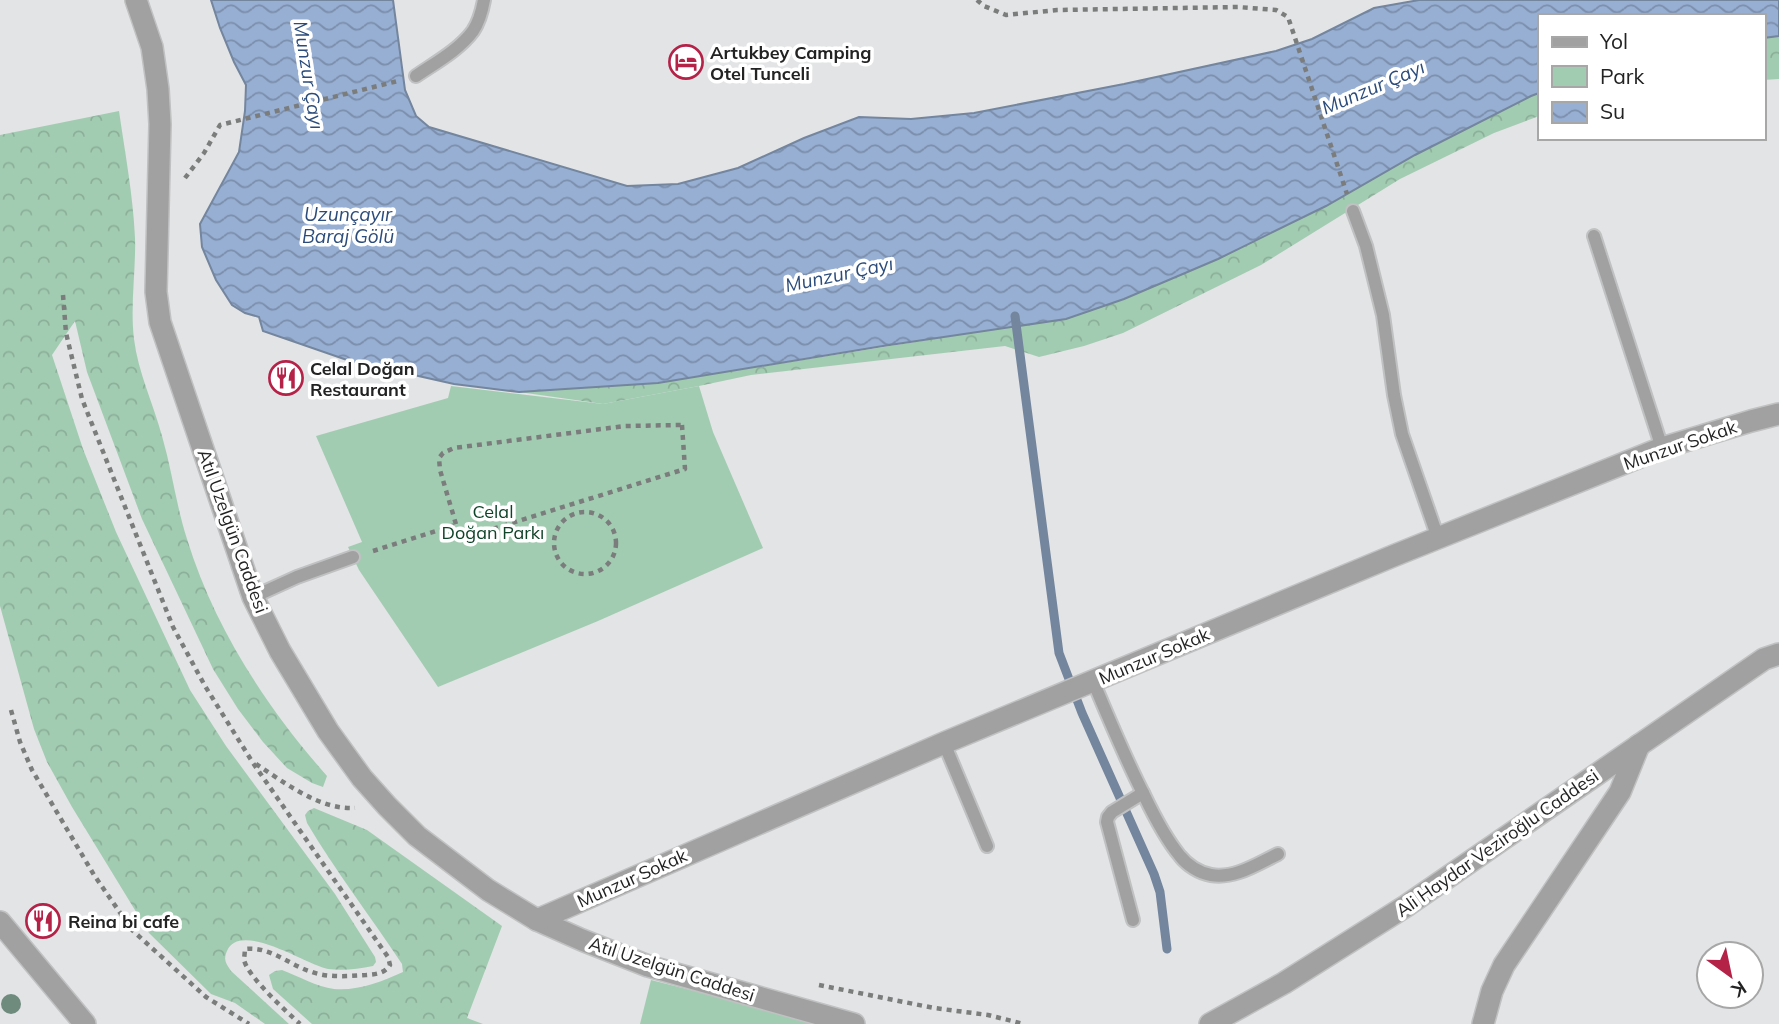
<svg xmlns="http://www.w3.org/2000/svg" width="1779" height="1024" viewBox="0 0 1779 1024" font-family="Mulish,sans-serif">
<defs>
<pattern id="forest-crowns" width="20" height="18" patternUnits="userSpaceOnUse" patternTransform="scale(1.75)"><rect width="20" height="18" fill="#a2ccb2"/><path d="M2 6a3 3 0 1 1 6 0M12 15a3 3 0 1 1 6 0" fill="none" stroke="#8baf99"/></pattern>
<pattern id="water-waves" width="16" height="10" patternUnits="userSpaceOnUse" patternTransform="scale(1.75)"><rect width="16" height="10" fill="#97afd3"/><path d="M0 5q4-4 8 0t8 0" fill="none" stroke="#7b8eab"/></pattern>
</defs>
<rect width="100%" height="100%" fill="#e3e4e5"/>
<g fill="#a2ccb2">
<polygon points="451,386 603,404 699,386 713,432 763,548 598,621 438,687 359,570 348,547 362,542 316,436 448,398"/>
<polygon points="651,980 786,1014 842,1024 640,1024"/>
</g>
<g fill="url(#forest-crowns)">
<polygon points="1773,36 1779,36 1779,79 1763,80 1763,38"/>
<polygon points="1539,93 1539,116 1494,133 1400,179 1261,265 1123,333 1084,346 1039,357 1005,346 751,375 699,386 603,404 519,392 658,383 1071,317 1124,299 1218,259 1326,206 1415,155 1531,96"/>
<path d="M 119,111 C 125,153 133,195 135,238 C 136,271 130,305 134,339 C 138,372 153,403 162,436 C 172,470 176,505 187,539 C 214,627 266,707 327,776 L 323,787 L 312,783 L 287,768 L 263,742 L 238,709 L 213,669 L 142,519 L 87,372 L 75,321 L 52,355 L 83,449 L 116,532 L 190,690 L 226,746 L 335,894 L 375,957 L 376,962 L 373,966 C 358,969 343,971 328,969 C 307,965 240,920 227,951 C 223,960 226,963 231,971 L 289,1024 L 265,1024 L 235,1003 L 211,994 L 149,933 L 72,807 L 47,762 L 34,729 L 0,606 L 0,135 Z"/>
<path d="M 314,808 L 367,830 L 502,926 L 467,1018 L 483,1024 L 312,1024 L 273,989 L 269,975 L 275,971 L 282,970 C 298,976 317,987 334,989 C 358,991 381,982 403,972 L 402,964 C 371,917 336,872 307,823 L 305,815 L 308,811 Z"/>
</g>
<polygon fill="url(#water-waves)" stroke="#74859e" stroke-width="2" points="211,0 393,0 405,90 416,116 429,127 627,186 678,184 738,168 804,138 859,117 911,119 974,113 1124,84 1276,51 1312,39 1374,8 1419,0 1779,0 1779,36 1763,38 1763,16 1539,16 1539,93 1531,96 1415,155 1326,206 1218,259 1124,299 1066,319 883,346 658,383 519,392 454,384 347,360 263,331 259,317 245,313 232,305 216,280 202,247 200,224 239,152 245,111 246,85 234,62 220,28"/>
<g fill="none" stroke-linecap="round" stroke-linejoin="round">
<polyline stroke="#74859e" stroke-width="9" points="1015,316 1059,653 1082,713 1154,874 1160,892 1167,949"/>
<g stroke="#c0c1c2" stroke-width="16">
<g id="service">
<path d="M 416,76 C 435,63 459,50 473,31 C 479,22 482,11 484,0"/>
<polyline points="1353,211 1366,246 1383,315 1394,395 1402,434 1438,538"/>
<polyline points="1594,236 1662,448"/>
<polyline points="253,597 297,577 353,557"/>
<path d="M 1093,681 C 1109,719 1125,758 1144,795 C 1154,816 1165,838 1180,856 C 1187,865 1199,873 1211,875 C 1235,879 1257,864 1278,854"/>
<polyline points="944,743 987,846"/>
<polyline points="1133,920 1107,822 1108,817 1112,812 1143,793"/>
</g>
</g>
<g stroke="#c0c1c2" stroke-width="24">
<g id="minor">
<polyline points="136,0 152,47 158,89 160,124 156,292 160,322 253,597 280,651 328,731 362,778 387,806 417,836 488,890 537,920 582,940 648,966 854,1024"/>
<polyline points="537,920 944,743 1393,556 1662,448 1751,421 1779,414"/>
<polyline points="0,922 85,1024"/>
<polyline points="1210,1024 1284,983 1406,906 1764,659 1779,654"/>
<polyline points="1483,1024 1492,991 1504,965 1620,792 1639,745"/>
</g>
</g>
<g stroke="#7b7c7c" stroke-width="4.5" stroke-dasharray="5 5" stroke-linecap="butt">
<polyline points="977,0 984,6 1006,15 1057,10 1238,7 1276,10 1288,17 1347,194"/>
<polyline points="185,178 204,153 220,125 398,81"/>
<path d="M 63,295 L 66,333 L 82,399 L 173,627 L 205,686 L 253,763 L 388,957 L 390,965 C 384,974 376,974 366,975 C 348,976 329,978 312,972 C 289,965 270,946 245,949 C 245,950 244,960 244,960 C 248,977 287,1012 300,1024"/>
<polygon points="682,425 685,469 470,536 461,534 458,531 440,470 439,458 443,453 454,448 625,426"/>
<circle cx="585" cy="543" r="31"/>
<polyline points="373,551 455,525"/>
<polyline points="11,710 20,742 32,770 94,875 132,930 206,997 249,1024"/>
<path d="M 256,764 C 284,782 319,810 355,808"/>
<polyline points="819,985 934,1008 988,1015 1024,1024"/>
</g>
<use href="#service" stroke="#a2a1a1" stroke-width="12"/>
<use href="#minor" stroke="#a2a1a1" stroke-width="21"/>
</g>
<circle fill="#6e8b7e" cx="11" cy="1004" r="10"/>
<defs>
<g id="hotel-ring" transform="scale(1.75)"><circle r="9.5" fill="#fff" stroke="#b42248" stroke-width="1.5"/><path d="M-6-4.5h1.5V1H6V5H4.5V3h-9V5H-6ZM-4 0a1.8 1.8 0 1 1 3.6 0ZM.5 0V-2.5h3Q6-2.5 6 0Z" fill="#b42248"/></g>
<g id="restaurant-ring" transform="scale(1.75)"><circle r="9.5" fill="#fff" stroke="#b42248" stroke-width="1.5"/><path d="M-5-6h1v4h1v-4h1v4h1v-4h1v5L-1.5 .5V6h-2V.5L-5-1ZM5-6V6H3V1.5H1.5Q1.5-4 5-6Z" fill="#b42248"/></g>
</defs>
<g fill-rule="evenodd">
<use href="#hotel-ring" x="686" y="62"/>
<use href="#restaurant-ring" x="286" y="378"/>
<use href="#restaurant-ring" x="43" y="921"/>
</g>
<g text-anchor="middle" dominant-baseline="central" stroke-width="7" stroke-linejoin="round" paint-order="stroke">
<g font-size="18" font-weight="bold" fill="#232323" stroke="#fff" text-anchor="start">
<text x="710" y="52">Artukbey Camping<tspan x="710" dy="21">Otel Tunceli</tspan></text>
<text x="310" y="368">Celal Doğan<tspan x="310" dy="21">Restaurant</tspan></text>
<text x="68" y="921">Reina bi cafe</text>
</g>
<g font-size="18" fill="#232323" stroke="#fff">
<text transform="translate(1680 445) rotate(-19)">Munzur Sokak</text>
<text transform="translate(233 531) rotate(70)">Atıl Uzelgün Caddesi</text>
<text transform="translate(1154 656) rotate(-23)">Munzur Sokak</text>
<text transform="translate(1497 843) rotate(-35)">Ali Haydar Veziroğlu Caddesi</text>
<text transform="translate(632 878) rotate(-24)">Munzur Sokak</text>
<text transform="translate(672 969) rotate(18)">Atıl Uzelgün Caddesi</text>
</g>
<g font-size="18" fill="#0e432a" stroke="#fff">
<text x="493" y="511">Celal<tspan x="493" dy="21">Doğan Parkı</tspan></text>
</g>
<g font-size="19" font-style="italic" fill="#2b4c7b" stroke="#fff">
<text transform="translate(309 75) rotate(81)">Munzur Çayı</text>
<text transform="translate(1373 87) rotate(-23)">Munzur Çayı</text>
<text x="348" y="214">Uzunçayır<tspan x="348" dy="22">Baraj Gölü</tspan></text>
<text transform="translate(839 274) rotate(-12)">Munzur Çayı</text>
</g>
</g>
<rect x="1538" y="14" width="228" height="126" fill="#ffffff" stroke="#a7a7a7" stroke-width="2"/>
<rect x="1552" y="37" width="35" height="10" fill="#a2a1a1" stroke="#a7a7a7" stroke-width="2"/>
<text x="1600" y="49" font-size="21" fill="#232323">Yol</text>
<rect x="1552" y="66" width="35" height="21" fill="#a2ccb2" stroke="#a7a7a7" stroke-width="2"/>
<text x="1600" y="84" font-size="21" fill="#232323">Park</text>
<rect x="1552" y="102" width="35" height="21" fill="url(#water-waves)" stroke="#a7a7a7" stroke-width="2"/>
<text x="1600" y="119" font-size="21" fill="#232323">Su</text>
<g transform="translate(1730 975) rotate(147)"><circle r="33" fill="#ffffff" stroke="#a7a7a7" stroke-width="2"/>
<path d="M0-5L12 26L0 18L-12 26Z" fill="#b42248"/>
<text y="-10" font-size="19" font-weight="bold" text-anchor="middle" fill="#232323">K</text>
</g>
</svg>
